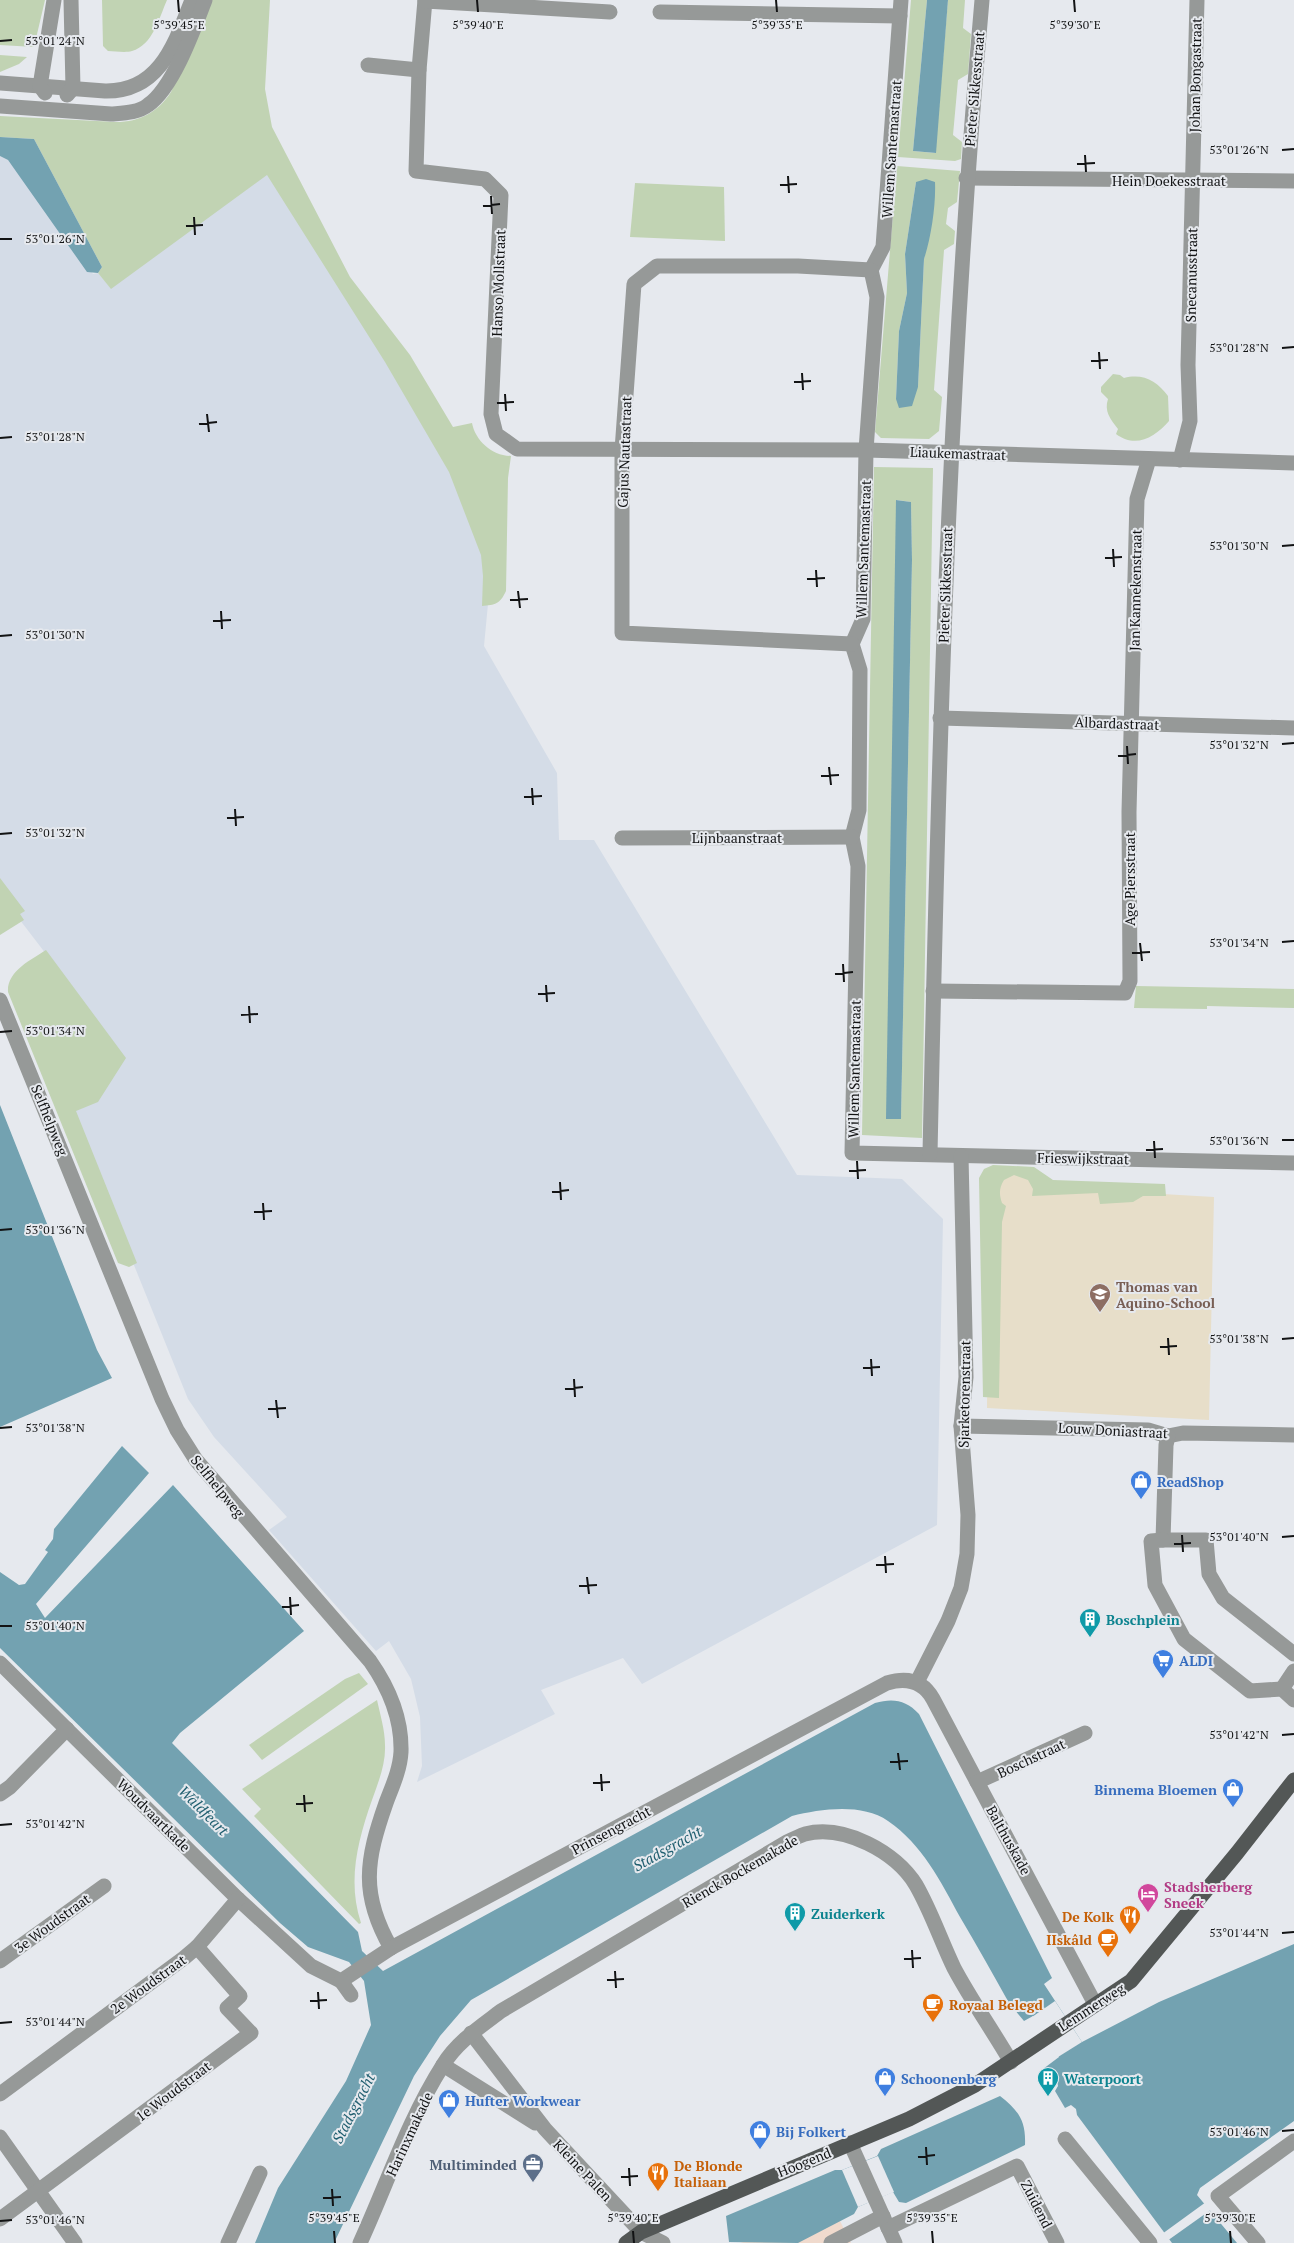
<svg xmlns="http://www.w3.org/2000/svg" width="1294" height="2243" viewBox="0 0 1294 2243" font-family="'PT Serif',serif">
<rect width="100%" height="100%" fill="#e6e9ee"/>
<polygon fill="#f0dacd" points="837,2215 851,2243 740,2243"/>
<polygon fill="#d4dce7" points="0,156 8,160 93,274 98,273 110,287 272,168 450,452 490,583 484,646 557,773 559,840 594,840 797,1175 902,1179 943,1219 937,1525 642,1684 623,1658 541,1690 555,1714 417,1782 422,1766 420,1717 411,1679 389,1641 376,1651 269,1530 287,1517 214,1437 188,1399 23,990 46,954 0,894"/>
<polygon fill="#e7dec9" points="1028,1172 1042,1187 1214,1197 1209,1420 987,1408 989,1173"/>
<g fill="#c1d3b3" fill-rule="evenodd">
<polygon points="0,0 45,0 34,47 0,45"/>
<path d="M 102,0 L 167,0 C 159,18 153,45 132,51 C 125,53 115,51 108,51 L 103,46 Z"/>
<path d="M 212,0 L 270,0 L 265,89 L 272,127 L 350,277 L 410,355 L 453,427 L 472,423 C 475,440 492,456 511,456 L 508,478 L 506,591 C 500,604 495,605 482,606 L 483,576 L 481,555 L 449,472 L 385,362 L 267,175 L 111,289 L 98,273 L 102,267 L 34,139 L 0,137 L 0,116 L 116,122 C 140,122 158,112 171,92 Z"/>
<polygon points="911,0 927,0 913,151 935,153 948,0 965,0 963,28 971,34 968,74 958,80 953,135 962,142 961,159 955,161 898,157"/>
<polygon points="0,55 27,57 19,64 0,72"/>
<path d="M 897,166 L 960,171 L 957,202 L 948,208 L 946,224 L 955,231 L 954,244 L 944,250 L 934,390 L 942,397 L 939,431 L 929,439 L 881,438 L 875,432 ZM 916,182 L 928,237 L 924,259 L 918,387 L 896,399 L 899,331 L 907,293 L 905,254 Z"/>
<polygon points="635,183 724,187 725,241 630,237"/>
<path d="M 1113,374 L 1120,375 L 1124,378 C 1143,373 1157,381 1168,396 L 1169,421 C 1155,437 1136,449 1116,434 L 1118,429 C 1110,419 1104,411 1108,399 L 1101,392 L 1101,387 Z"/>
<path d="M 874,467 L 933,468 L 922,1138 L 862,1135 ZM 897,500 L 911,502 L 912,560 L 901,1118 L 887,1119 Z"/>
<polygon points="0,878 25,911 20,914 24,920 0,935"/>
<path d="M 46,950 L 126,1058 L 98,1102 L 76,1111 L 137,1263 L 129,1267 L 118,1263 L 8,992 C 7,971 31,960 46,950 Z"/>
<polygon points="1136,986 1294,989 1294,1008 1207,1006 1207,1009 1134,1008"/>
<path d="M 993,1165 L 1034,1167 L 1053,1180 L 1165,1184 L 1166,1196 L 1143,1196 L 1133,1202 L 1100,1204 L 1098,1193 L 1032,1196 L 1033,1189 L 1028,1180 L 1014,1175 L 1004,1180 C 999,1188 999,1194 1002,1203 L 1006,1206 L 1002,1222 L 999,1398 L 983,1397 L 979,1178 L 984,1169 Z"/>
<polygon points="359,1673 368,1684 262,1760 249,1745 345,1679"/>
<path d="M 377,1700 C 380,1714 385,1730 385,1745 C 386,1764 378,1783 372,1800 C 358,1840 347,1881 361,1923 L 359,1924 L 254,1816 L 261,1809 L 242,1789 Z"/>
</g>
<g fill="#73a2b1">
<polygon points="927,0 948,0 936,153 913,151"/>
<polygon points="0,137 34,139 102,267 98,273 87,272 8,160 0,156"/>
<path d="M 926,179 L 935,182 C 936,205 931,238 924,259 L 918,387 L 912,406 L 899,408 L 896,399 L 899,331 L 907,293 L 905,254 L 916,182 Z"/>
<polygon points="896,500 911,502 912,560 901,1119 886,1119"/>
<polygon points="0,1105 97,1350 112,1378 0,1427"/>
<path d="M 122,1446 L 149,1473 L 36,1604 L 45,1618 L 173,1485 L 304,1631 L 180,1733 L 172,1743 L 358,1932 L 362,1951 L 383,1971 L 875,1703 C 893,1698 906,1700 919,1714 L 1052,1978 L 1044,1984 L 1082,2042 L 1159,2002 L 1294,1944 L 1294,2121 L 1200,2188 L 1197,2195 L 1237,2243 L 1172,2243 L 1077,2115 L 1076,2109 L 1071,2105 L 1065,2108 L 1055,2091 L 1058,2086 L 1057,2080 L 1053,2077 L 1045,2082 L 1039,2072 L 1059,2057 L 1033,2016 L 1024,2021 L 1009,2003 C 993,1974 977,1946 960,1917 C 941,1882 922,1844 888,1821 C 862,1803 821,1809 792,1816 L 471,2000 L 440,2036 L 414,2076 L 334,2243 L 255,2243 L 278,2188 L 346,2081 L 371,2025 L 364,1981 L 349,1962 L 308,1947 L 280,1923 L 0,1648 L 0,1572 L 19,1585 L 25,1584 L 48,1552 L 45,1550 L 53,1539 L 54,1529 Z"/>
<path d="M 1000,2096 C 1019,2111 1026,2121 1025,2145 L 906,2203 L 899,2202 L 893,2192 L 858,2207 L 854,2214 L 798,2243 L 729,2242 L 726,2216 L 835,2170 L 842,2170 L 877,2156 L 881,2149 Z"/>
</g>
<g fill="#e6e9ee">
<polygon points="1055,2001 1082,2042 1058,2057 1032,2017"/>
<polygon points="878,2156 894,2192 858,2207 842,2170"/>
<polygon points="1206,2202 1212,2209 1167,2241 1162,2234"/>
</g>
<g fill="none" stroke-linecap="round" stroke-linejoin="round">
<g stroke="#969998" stroke-width="15">
<polyline points="425,0 419,70 416,171 485,179 501,195 491,414 496,434 517,449 866,450 1294,463"/>
<polyline points="901,0 883,247 871,270 877,297 866,450 863,619 852,644 860,670 859,810 852,837 858,866 852,1153 1294,1163"/>
<polyline points="425,1 610,12"/>
<polyline points="660,12 900,16"/>
<polyline points="368,65 419,70"/>
<path d="M 0,83 L 105,91 C 160,92 175,43 192,0"/>
<polyline points="45,93 40,86 54,0"/>
<polyline points="67,95 73,88 71,0"/>
<path d="M 0,106 L 111,114 C 123,113 138,113 148,105 C 173,88 194,29 205,0"/>
<polyline points="966,178 1294,181"/>
<polyline points="1180,460 1190,421 1188,365 1197,0"/>
<polyline points="852,644 622,633 622,450 634,284 657,266 798,266 871,270"/>
<polyline points="940,718 1294,728"/>
<polyline points="622,838 852,837"/>
<polyline points="933,991 1125,993 1130,981 1129,812 1137,499 1149,459"/>
<path d="M 0,1000 L 162,1399 L 177,1430 L 196,1460 L 370,1661 C 389,1688 402,1718 401,1752 C 400,1770 392,1787 386,1803 C 366,1860 360,1894 391,1948"/>
<path d="M 930,1154 C 938,769 948,384 982,0"/>
<polyline points="961,1426 1148,1430 1168,1436 1183,1433 1294,1435"/>
<polyline points="1168,1436 1166,1445 1163,1540 1206,1540 1209,1574 1223,1598 1294,1654"/>
<polyline points="1163,1540 1151,1541 1155,1585 1184,1639 1250,1691 1282,1689 1294,1700"/>
<path d="M 0,1663 L 238,1899 L 311,1966 L 341,1981 L 391,1948 L 887,1683 C 907,1677 923,1681 933,1699 L 1095,2004"/>
<polyline points="917,1682 948,1621 961,1588 967,1554 968,1515 961,1426 966,1377 961,1156"/>
<polyline points="1282,1689 1294,1671"/>
<polyline points="977,1782 1085,1733"/>
<polyline points="0,1794 10,1787 67,1729"/>
<polyline points="0,1961 104,1886"/>
<polyline points="341,1981 351,1995"/>
<polyline points="471,2033 545,2129 641,2232 663,2243"/>
<polyline points="443,2065 535,2123"/>
<polyline points="0,2094 184,1958 197,1947 238,1899"/>
<polyline points="0,2137 75,2243"/>
<polyline points="1065,2139 1150,2243"/>
<polyline points="850,2143 895,2243"/>
<polyline points="0,2219 251,2033 227,2008 240,1996 197,1947"/>
<polyline points="888,2228 1017,2166 1057,2243"/>
<polyline points="228,2243 260,2173"/>
<path d="M 360,2243 C 387,2184 408,2120 443,2065 C 457,2042 480,2027 501,2011 L 787,1842 C 793,1839 799,1836 805,1834 C 844,1824 896,1852 916,1885 C 931,1911 941,1941 954,1968 C 971,2000 993,2031 1011,2062"/>
<polyline points="831,2243 883,2216"/>
<polyline points="1258,2243 1218,2196 1294,2141"/>
</g>
<polyline stroke="#535756" stroke-width="15" points="626,2243 641,2232 909,2119 975,2085 1131,1981 1237,1853 1294,1780"/>
</g>
<path fill="none" stroke="#121314" stroke-width="2" d="M 178,0 L 179,12M 477,0 L 478,12M 776,0 L 777,12M 1074,0 L 1075,12M 0,41 L 12,40M 1282,150 L 1294,149M 1085,155 L 1086,172M 1077,164 L 1095,163M 788,176 L 789,193M 780,185 L 797,184M 491,196 L 492,214M 483,206 L 500,204M 194,217 L 195,235M 186,226 L 203,225M 0,239 L 12,239M 1282,348 L 1294,347M 1099,352 L 1100,369M 1091,361 L 1108,360M 802,373 L 803,390M 794,382 L 811,381M 505,394 L 506,411M 497,403 L 514,402M 207,414 L 209,432M 199,424 L 217,422M 0,438 L 12,437M 1282,546 L 1294,545M 1113,549 L 1114,567M 1105,558 L 1122,557M 816,570 L 817,587M 807,579 L 825,578M 518,591 L 520,608M 510,600 L 528,599M 221,611 L 222,629M 213,621 L 231,620M 0,636 L 12,635M 1282,744 L 1294,743M 1127,746 L 1128,764M 1118,756 L 1136,754M 829,767 L 831,785M 821,776 L 839,775M 532,788 L 533,805M 524,797 L 542,796M 235,809 L 236,826M 227,818 L 244,817M 0,834 L 12,833M 1282,942 L 1294,941M 1140,943 L 1142,961M 1132,953 L 1150,952M 843,964 L 844,982M 835,974 L 853,972M 546,985 L 547,1002M 538,994 L 555,993M 249,1006 L 250,1023M 241,1015 L 258,1014M 0,1032 L 12,1031M 1282,1140 L 1294,1140M 1154,1141 L 1155,1158M 1146,1150 L 1163,1149M 857,1161 L 858,1179M 849,1171 L 866,1170M 560,1182 L 561,1200M 552,1192 L 569,1190M 263,1203 L 264,1220M 254,1212 L 272,1211M 0,1230 L 12,1229M 1168,1338 L 1169,1355M 1282,1339 L 1294,1338M 1160,1347 L 1177,1346M 871,1359 L 872,1376M 863,1368 L 880,1367M 574,1379 L 575,1397M 565,1389 L 583,1387M 276,1400 L 278,1418M 268,1409 L 286,1408M 0,1428 L 12,1427M 1182,1535 L 1183,1552M 1282,1537 L 1294,1536M 1174,1544 L 1191,1543M 885,1556 L 886,1573M 876,1565 L 894,1564M 587,1577 L 589,1594M 579,1586 L 597,1585M 290,1597 L 291,1615M 282,1607 L 299,1605M 0,1626 L 12,1626M 1282,1735 L 1294,1734M 898,1753 L 900,1770M 890,1762 L 908,1761M 601,1774 L 602,1791M 593,1783 L 610,1782M 304,1795 L 305,1812M 296,1804 L 313,1803M 0,1825 L 12,1824M 1282,1933 L 1294,1932M 912,1950 L 913,1968M 904,1959 L 921,1958M 615,1971 L 616,1988M 607,1980 L 624,1979M 318,1992 L 319,2009M 310,2001 L 327,2000M 0,2023 L 12,2022M 1282,2131 L 1294,2130M 926,2147 L 927,2165M 918,2157 L 935,2155M 629,2168 L 630,2186M 621,2177 L 638,2176M 332,2189 L 333,2206M 323,2198 L 341,2197M 0,2221 L 12,2220M 334,2231 L 335,2243M 633,2231 L 634,2243M 932,2231 L 933,2243M 1230,2231 L 1231,2243"/>
<defs>
<g id="school-pin" transform="scale(1.125)"><path d="M0 17L-7.5 6A9.5 9.5 0 1 1 7.5 6Z" fill="#8d6e63" stroke="#e6e9ee"/><path d="M0-5L7-2L0 1L-7-2ZM-4 1L0 2.5L4 1V4Q0 6-4 4Z" fill="#fff"/></g>
<g id="shop-pin" transform="scale(1.125)"><path d="M0 17L-7.5 6A9.5 9.5 0 1 1 7.5 6Z" fill="#3f7fe0" stroke="#e6e9ee"/><path d="M-5-2.5h2.3a2.7 3.5 0 0 1 5.4 0H5L5.5 6h-11ZM-1.5-2.5h3a1.5 2.3 0 0 0-3 0Z" fill="#fff"/></g>
<g id="building-pin" transform="scale(1.125)"><path d="M0 17L-7.5 6A9.5 9.5 0 1 1 7.5 6Z" fill="#0f9aa8" stroke="#e6e9ee"/><path d="M-4-6H4V6H1V3H-1V6H-4ZM-2.5-4.3h1.7v1.8h-1.7ZM.8-4.3h1.7v1.8H.8ZM-2.5-1h1.7V.8h-1.7ZM.8-1h1.7V.8H.8Z" fill="#fff"/></g>
<g id="supermarket-pin" transform="scale(1.125)"><path d="M0 17L-7.5 6A9.5 9.5 0 1 1 7.5 6Z" fill="#3f7fe0" stroke="#e6e9ee"/><path d="M-6-5.5h2.5l.6 2H6L4.5 2H-2.5L-4.4-4H-6ZM-1.5 3.2a1.3 1.3 0 1 0 .1 0ZM3 3.2a1.3 1.3 0 1 0 .1 0Z" fill="#fff"/></g>
<g id="hotel-pin" transform="scale(1.125)"><path d="M0 17L-7.5 6A9.5 9.5 0 1 1 7.5 6Z" fill="#d1479c" stroke="#e6e9ee"/><path d="M-6-4.5h1.5V1H6V5H4.5V3h-9V5H-6ZM-4 0a1.8 1.8 0 1 1 3.6 0ZM.5 0V-2.5h3Q6-2.5 6 0Z" fill="#fff"/></g>
<g id="restaurant-pin" transform="scale(1.125)"><path d="M0 17L-7.5 6A9.5 9.5 0 1 1 7.5 6Z" fill="#e8710a" stroke="#e6e9ee"/><path d="M-5-6h1v4h1v-4h1v4h1v-4h1v5L-1.5 .5V6h-2V.5L-5-1ZM5-6V6H3V1.5H1.5Q1.5-4 5-6Z" fill="#fff"/></g>
<g id="cafe-pin" transform="scale(1.125)"><path d="M0 17L-7.5 6A9.5 9.5 0 1 1 7.5 6Z" fill="#e8710a" stroke="#e6e9ee"/><path d="M-5.5-4.5H6V0H3Q3 3.5 0 3.5H-2.5Q-5.5 3.5-5.5 0ZM3-3.2v2h1.7v-2ZM-6 4.5H4V6H-6Z" fill="#fff"/></g>
<g id="office-pin" transform="scale(1.125)"><path d="M0 17L-7.5 6A9.5 9.5 0 1 1 7.5 6Z" fill="#5c6f8a" stroke="#e6e9ee"/><path d="M-6-3h4V-5.5h4V-3h4V5H-6ZM-1-4.5V-3h2v-1.5ZM-6 0V1H6V0Z" fill="#fff"/></g>
</defs>
<g fill-rule="evenodd">
<use href="#school-pin" x="1100" y="1294"/>
<use href="#shop-pin" x="1141" y="1481"/>
<use href="#building-pin" x="1090" y="1619"/>
<use href="#supermarket-pin" x="1163" y="1660"/>
<use href="#shop-pin" x="1233" y="1789"/>
<use href="#hotel-pin" x="1148" y="1894"/>
<use href="#building-pin" x="795" y="1913"/>
<use href="#restaurant-pin" x="1130" y="1916"/>
<use href="#cafe-pin" x="1108" y="1939"/>
<use href="#cafe-pin" x="933" y="2004"/>
<use href="#shop-pin" x="885" y="2078"/>
<use href="#building-pin" x="1048" y="2078"/>
<use href="#shop-pin" x="449" y="2100"/>
<use href="#shop-pin" x="760" y="2131"/>
<use href="#office-pin" x="533" y="2164"/>
<use href="#restaurant-pin" x="658" y="2173"/>
</g>
<g text-anchor="middle" dominant-baseline="central" stroke-width="4" stroke-linejoin="round" paint-order="stroke">
<g font-size="14" fill="#121314" stroke="#e6e9ee">
<text transform="translate(1195 75) rotate(-89)">Johan Bongastraat</text>
<text transform="translate(974 89) rotate(-85)">Pieter Sikkesstraat</text>
<text transform="translate(891 149) rotate(-86)">Willem Santemastraat</text>
<text x="1169" y="180">Hein Doekesstraat</text>
<text transform="translate(1191 275) rotate(-89)">Snecanusstraat</text>
<text transform="translate(498 283) rotate(-88)">Hanso Mollstraat</text>
<text transform="translate(624 452) rotate(-88)">Gajus Nautastraat</text>
<text transform="translate(958 453) rotate(2)">Liaukemastraat</text>
<text transform="translate(863 549) rotate(-88)">Willem Santemastraat</text>
<text transform="translate(945 585) rotate(-88)">Pieter Sikkesstraat</text>
<text transform="translate(1135 590) rotate(-89)">Jan Kannekenstraat</text>
<text transform="translate(1117 723) rotate(2)">Albardastraat</text>
<text x="737" y="837">Lijnbaanstraat</text>
<text transform="translate(1129 879) rotate(-90)">Age Piersstraat</text>
<text transform="translate(854 1069) rotate(-89)">Willem Santemastraat</text>
<text transform="translate(50 1120) rotate(68)">Selfhelpweg</text>
<text transform="translate(1083 1158) rotate(1)">Frieswijkstraat</text>
<text transform="translate(964 1394) rotate(-89)">Sjarketorenstraat</text>
<text transform="translate(1113 1430) rotate(3)">Louw Doniastraat</text>
<text transform="translate(218 1486) rotate(51)">Selfhelpweg</text>
<text transform="translate(1031 1758) rotate(-25)">Boschstraat</text>
<text transform="translate(154 1815) rotate(45)">Woudvaartkade</text>
<text transform="translate(611 1830) rotate(-28)">Prinsengracht</text>
<text transform="translate(1009 1840) rotate(61)">Balthuskade</text>
<text transform="translate(740 1871) rotate(-30)">Rienck Bockemakade</text>
<text transform="translate(52 1923) rotate(-36)">3e Woudstraat</text>
<text transform="translate(148 1984) rotate(-36)">2e Woudstraat</text>
<text transform="translate(1091 2007) rotate(-33)">Lemmerweg</text>
<text transform="translate(173 2091) rotate(-37)">1e Woudstraat</text>
<text transform="translate(409 2134) rotate(-65)">Harinxmakade</text>
<text transform="translate(804 2162) rotate(-22)">Hoogend</text>
<text transform="translate(583 2170) rotate(47)">Kleine Palen</text>
<text transform="translate(1037 2204) rotate(63)">Zuidend</text>
</g>
<g font-size="14" font-weight="bold" fill="#785e54" stroke="#e6e9ee" text-anchor="start">
<text x="1116" y="1286">Thomas van<tspan x="1116" dy="16">Aquino-School</tspan></text>
</g>
<g font-size="14" font-weight="bold" fill="#366cbe" stroke="#e6e9ee" text-anchor="start">
<text x="1157" y="1481">ReadShop</text>
<text x="1179" y="1660">ALDI</text>
<text x="1217" y="1789" text-anchor="end">Binnema Bloemen</text>
<text x="901" y="2078">Schoonenberg</text>
<text x="465" y="2100">Hufter Workwear</text>
<text x="776" y="2131">Bij Folkert</text>
</g>
<g font-size="14" font-weight="bold" fill="#0d838f" stroke="#e6e9ee" text-anchor="start">
<text x="1106" y="1619">Boschplein</text>
<text x="811" y="1913">Zuiderkerk</text>
<text x="1064" y="2078">Waterpoort</text>
</g>
<g font-size="14" font-weight="bold" fill="#b23c85" stroke="#e6e9ee" text-anchor="start">
<text x="1164" y="1886">Stadsherberg<tspan x="1164" dy="16">Sneek</tspan></text>
</g>
<g font-size="14" font-weight="bold" fill="#c56008" stroke="#e6e9ee" text-anchor="end">
<text x="1114" y="1916">De Kolk</text>
<text x="1092" y="1939">IIskâld</text>
<text x="949" y="2004" text-anchor="start">Royaal Belegd</text>
<text x="674" y="2165" text-anchor="start">De Blonde<tspan x="674" dy="16">Italiaan</tspan></text>
</g>
<g font-size="14" font-weight="bold" fill="#4e5e75" stroke="#e6e9ee" text-anchor="end">
<text x="517" y="2164">Multiminded</text>
</g>
<g font-size="15" font-style="italic" fill="#215f70" stroke="#e6e9ee">
<text transform="translate(204 1810) rotate(45)">Wâldfeart</text>
<text transform="translate(667 1848) rotate(-29)">Stadsgracht</text>
<text transform="translate(353 2108) rotate(-63)">Stadsgracht</text>
</g>
</g>
<g font-size="12" text-anchor="middle" fill="#121314" stroke="#e6e9ee" stroke-width="4" stroke-linejoin="round" paint-order="stroke">
<text x="179" y="29">5°39'45"E</text>
<text x="478" y="29">5°39'40"E</text>
<text x="777" y="29">5°39'35"E</text>
<text x="1075" y="29">5°39'30"E</text>
<text x="55" y="45">53°01'24"N</text>
<text x="1239" y="154">53°01'26"N</text>
<text x="55" y="243">53°01'26"N</text>
<text x="1239" y="352">53°01'28"N</text>
<text x="55" y="441">53°01'28"N</text>
<text x="1239" y="550">53°01'30"N</text>
<text x="55" y="639">53°01'30"N</text>
<text x="1239" y="749">53°01'32"N</text>
<text x="55" y="837">53°01'32"N</text>
<text x="1239" y="947">53°01'34"N</text>
<text x="55" y="1035">53°01'34"N</text>
<text x="1239" y="1145">53°01'36"N</text>
<text x="55" y="1234">53°01'36"N</text>
<text x="1239" y="1343">53°01'38"N</text>
<text x="55" y="1432">53°01'38"N</text>
<text x="1239" y="1541">53°01'40"N</text>
<text x="55" y="1630">53°01'40"N</text>
<text x="1239" y="1739">53°01'42"N</text>
<text x="55" y="1828">53°01'42"N</text>
<text x="1239" y="1937">53°01'44"N</text>
<text x="55" y="2026">53°01'44"N</text>
<text x="1239" y="2136">53°01'46"N</text>
<text x="334" y="2222">5°39'45"E</text>
<text x="633" y="2222">5°39'40"E</text>
<text x="932" y="2222">5°39'35"E</text>
<text x="1230" y="2222">5°39'30"E</text>
<text x="55" y="2224">53°01'46"N</text>
</g>
</svg>
